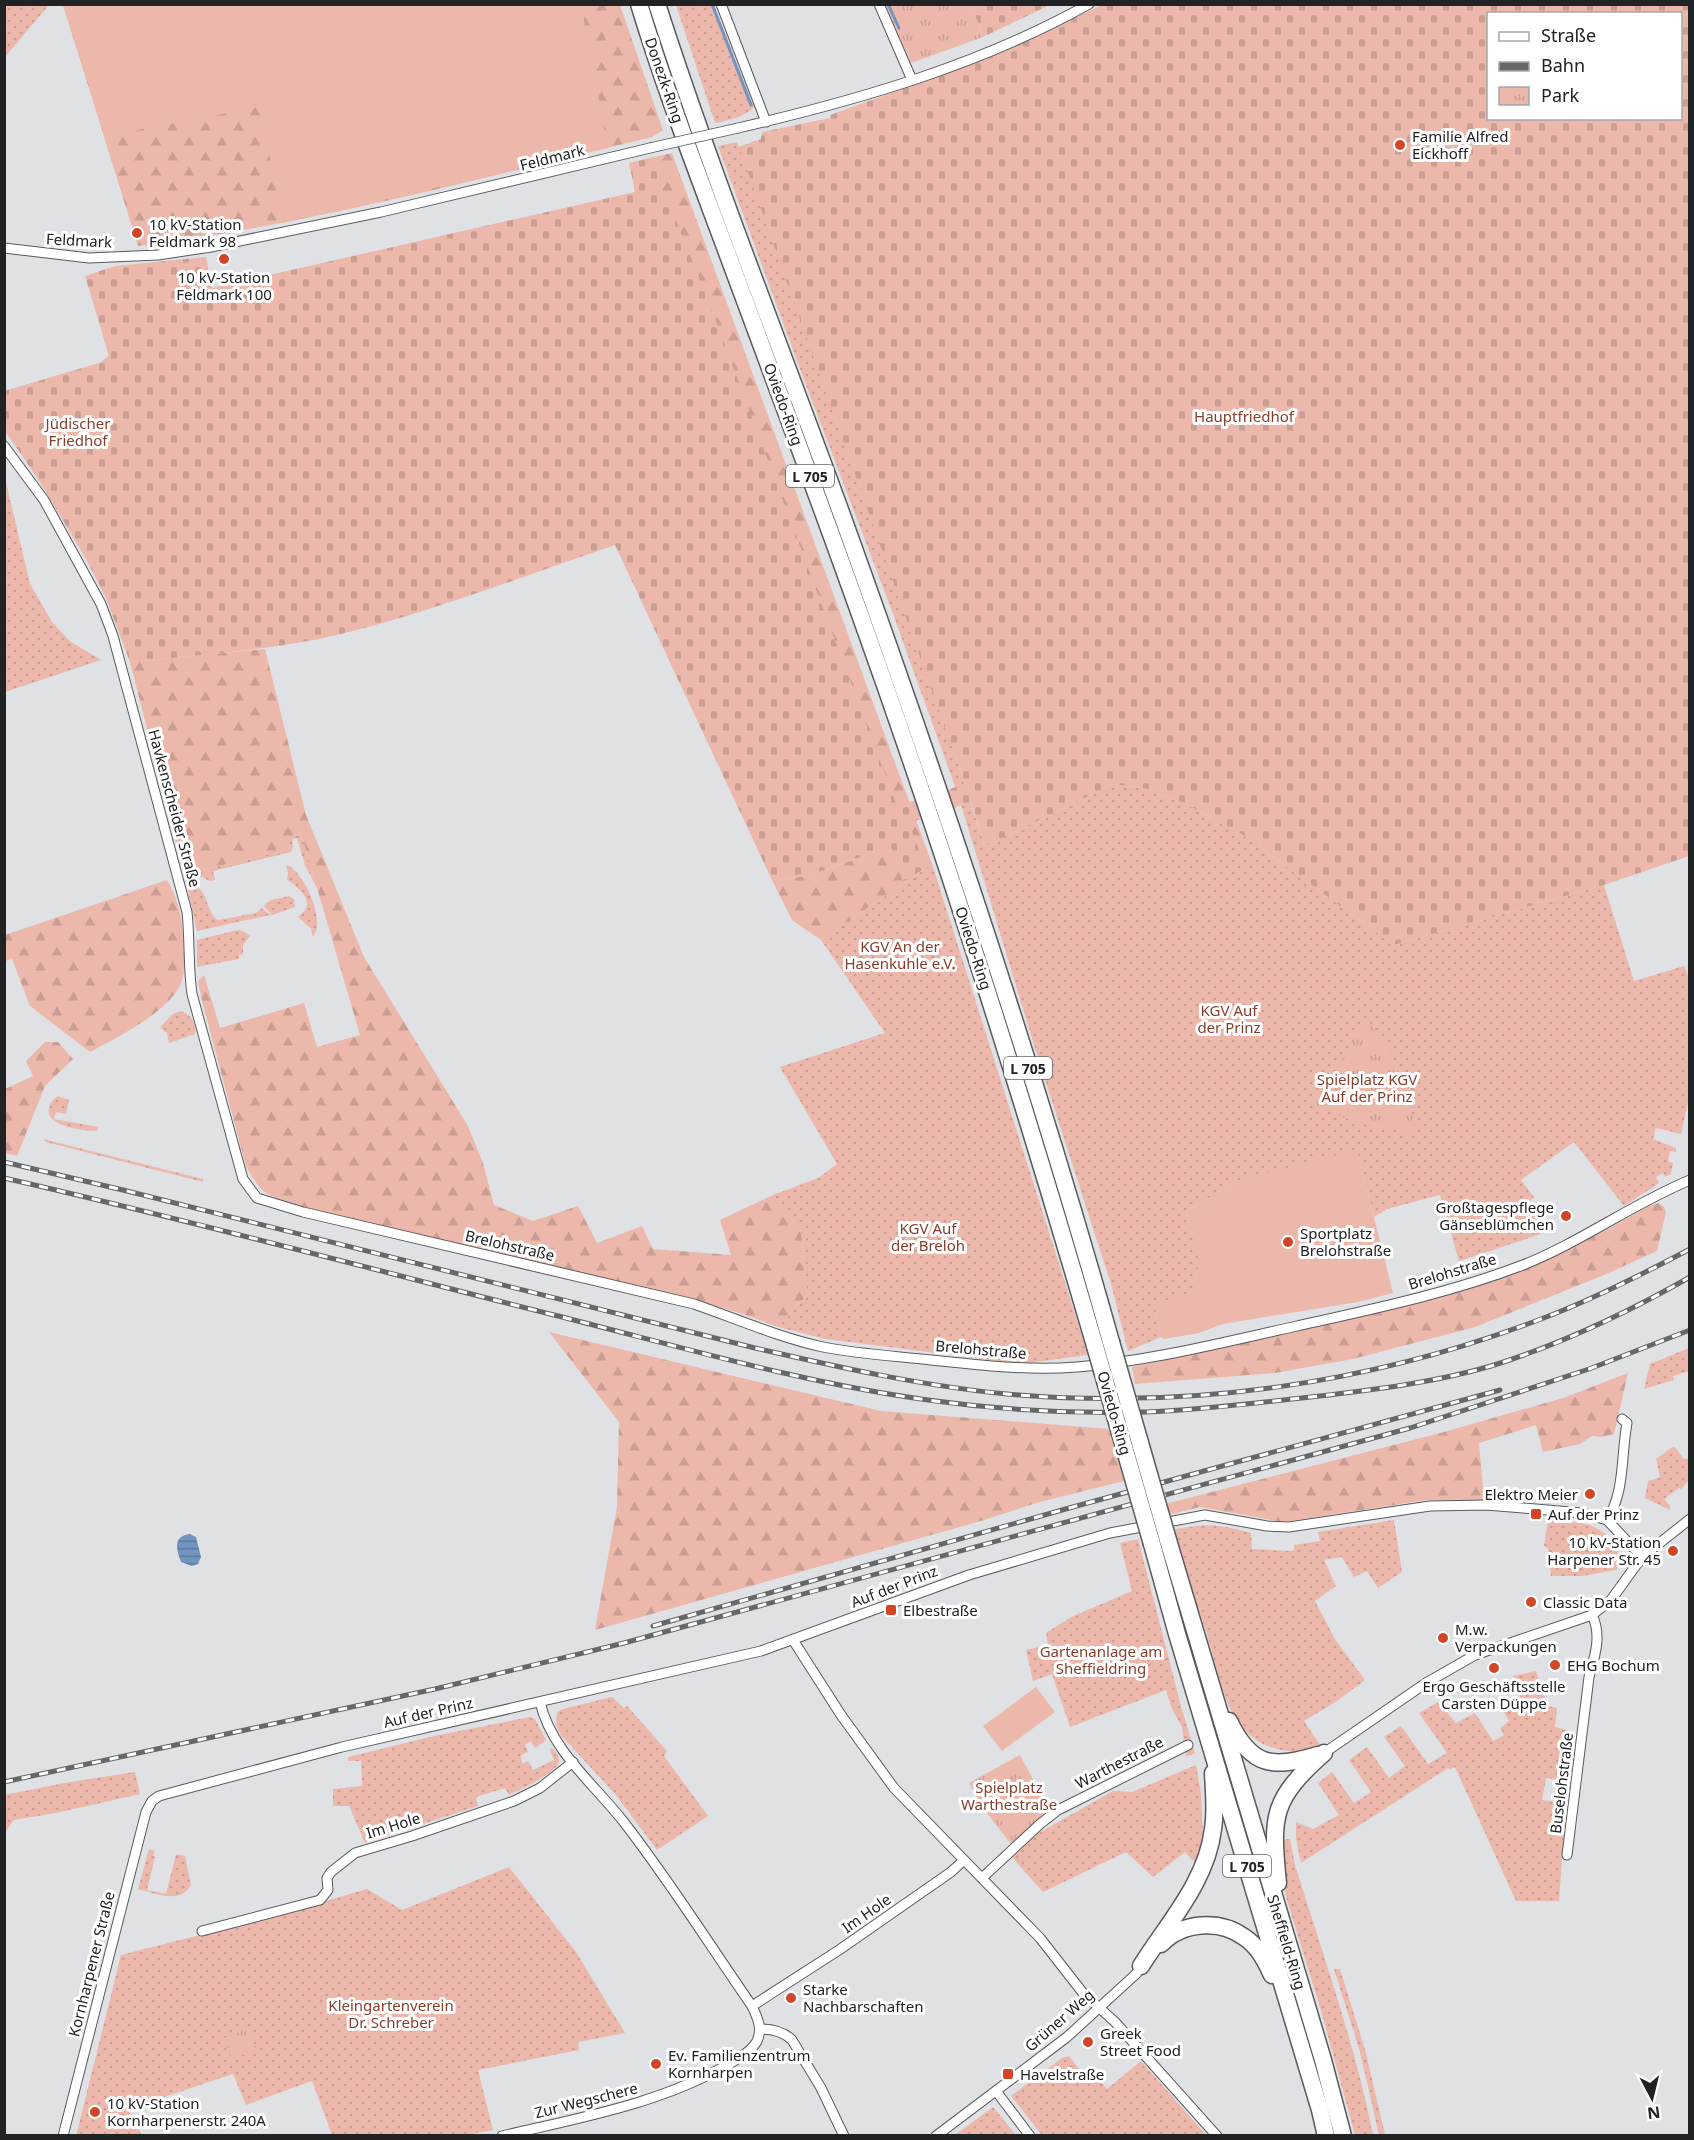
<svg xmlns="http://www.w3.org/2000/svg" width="1694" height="2140" viewBox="0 0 1694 2140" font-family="'Noto Sans',sans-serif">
<defs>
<pattern id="grass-dots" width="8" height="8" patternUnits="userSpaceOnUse" patternTransform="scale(1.5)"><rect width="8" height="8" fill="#ecb8ab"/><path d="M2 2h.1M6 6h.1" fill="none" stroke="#ca9e93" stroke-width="1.8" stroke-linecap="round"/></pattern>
<pattern id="forest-firs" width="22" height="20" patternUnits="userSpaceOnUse" patternTransform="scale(1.5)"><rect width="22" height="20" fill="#ecb8ab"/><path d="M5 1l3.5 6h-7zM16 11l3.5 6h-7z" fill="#ca9e93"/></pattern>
<pattern id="cemetery-stones" width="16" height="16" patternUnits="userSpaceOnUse" patternTransform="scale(1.5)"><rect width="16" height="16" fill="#ecb8ab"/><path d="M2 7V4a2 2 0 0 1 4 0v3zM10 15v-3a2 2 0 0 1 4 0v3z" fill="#ca9e93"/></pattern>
<pattern id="park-tufts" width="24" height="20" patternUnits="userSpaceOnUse" patternTransform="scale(1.5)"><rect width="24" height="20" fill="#ecb8ab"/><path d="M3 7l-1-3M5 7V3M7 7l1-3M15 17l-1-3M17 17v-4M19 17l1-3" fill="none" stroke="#ca9e93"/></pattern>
<pattern id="water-rules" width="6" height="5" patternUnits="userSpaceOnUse" patternTransform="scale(1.5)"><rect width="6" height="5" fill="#7294c0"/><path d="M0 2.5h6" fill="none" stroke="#5d789c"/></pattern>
</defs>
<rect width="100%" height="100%" fill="#dfe1e4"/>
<g fill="url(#grass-dots)">
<polygon points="5,4 49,5 5,57 4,5"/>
<path d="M 676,5 L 714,5 L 754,107 C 744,118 728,120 715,123 Z"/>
<polygon points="755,141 984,844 996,841 1113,784 1148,789 1188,805 1243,835 1394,945 1604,885 1634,981 1684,966 1689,978 1689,1098 1681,1134 1656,1128 1653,1139 1676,1148 1676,1152 1670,1151 1668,1161 1673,1163 1671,1174 1665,1177 1663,1173 1656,1177 1659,1183 1624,1206 1574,1142 1521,1180 1534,1197 1529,1202 1544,1233 1459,1261 1440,1195 1387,1209 1374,1217 1357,1151 1240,1180 1186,1211 1202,1268 1198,1292 1155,1313 1161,1337 1128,1351 1111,1284 1038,1058 958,795 892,611 803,377 718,146 737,142 739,147"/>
<polygon points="5,478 30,584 52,622 71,642 101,660 5,692"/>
<polygon points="301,833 317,888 305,865 297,838 292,839 293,847 291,852 213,871 215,880 210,881 202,877 189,880 188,873 288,850 290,845 287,837"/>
<polygon points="932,864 1088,1355 1021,1364 826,1339 778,1327 807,1295 801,1231 773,1195 818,1178 837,1164 780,1067 885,1033 821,940"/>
<path d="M 286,865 C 304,870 327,923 313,937 L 311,930 L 315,928 L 311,929 L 298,917 C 319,902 299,889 287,879 L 288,873 Z"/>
<path d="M 197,887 C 209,894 206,913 218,920 L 256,913 L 262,908 L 270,915 L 197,931 L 188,890 Z"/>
<polygon points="289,896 294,899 295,907 272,915 264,906 271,900"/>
<polygon points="238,930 243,931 250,936 243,945 243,954 239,955 239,959 197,967 197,940"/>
<path d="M 181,1011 C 191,1015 197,1023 195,1034 L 169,1043 L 167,1033 L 160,1027 L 173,1014 Z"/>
<path d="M 58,1096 L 69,1100 L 66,1114 L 56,1112 L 54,1119 L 98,1127 L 97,1131 C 84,1131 43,1126 49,1107 C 50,1102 54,1099 58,1096 Z"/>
<polygon points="43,1139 203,1179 203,1182 46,1142"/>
<polygon points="1689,1348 1689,1371 1673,1376 1674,1380 1644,1389 1650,1364"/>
<polygon points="1674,1446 1684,1459 1689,1458 1689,1480 1681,1489 1679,1488 1664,1499 1670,1506 1670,1510 1645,1498 1648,1481 1660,1477 1656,1459"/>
<path d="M 1394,1520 L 1402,1572 L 1378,1588 L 1367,1571 L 1354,1577 L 1342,1557 L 1324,1560 L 1336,1586 L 1315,1601 L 1336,1641 L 1365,1680 L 1337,1701 L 1304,1721 L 1321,1746 C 1308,1753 1295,1752 1281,1750 C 1223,1738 1220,1671 1204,1625 C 1193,1593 1181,1562 1172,1530 C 1203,1523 1221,1524 1251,1533 L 1252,1549 L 1289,1551 L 1294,1550 L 1294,1545 L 1320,1541 L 1318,1532 Z"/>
<path d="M 1548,1520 C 1561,1521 1574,1521 1587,1524 C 1605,1530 1628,1550 1616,1570 L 1582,1576 L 1551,1576 L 1548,1549 L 1544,1546 Z"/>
<polygon points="1138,1539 1181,1706 1195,1753 1186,1757 1182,1727 1172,1709 1166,1690 1070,1727 1052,1674 1033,1681 1026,1650 1048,1645 1046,1633 1071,1617 1132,1591 1120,1543"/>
<polygon points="1536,1671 1547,1706 1557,1708 1555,1727 1571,1731 1566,1780 1546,1778 1542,1800 1566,1803 1559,1901 1516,1901 1455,1767 1449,1770 1448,1768 1301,1863 1296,1839 1296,1822 1313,1829 1339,1815 1318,1783 1332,1772 1354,1803 1371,1792 1349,1760 1367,1747 1389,1778 1405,1766 1384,1737 1401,1726 1428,1764 1447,1753 1419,1713 1438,1702 1456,1723 1475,1713 1493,1741 1504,1735 1500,1728 1509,1721 1503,1710 1521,1700 1513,1676"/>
<polygon points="612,1697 624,1708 627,1706 667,1751 664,1756 708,1816 657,1850 616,1795 560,1734 556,1725 557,1712 563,1709"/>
<path d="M 530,1717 L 535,1719 L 546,1740 L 535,1748 L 531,1741 L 525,1745 L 528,1752 L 521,1755 L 522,1764 L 528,1761 L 533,1770 L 554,1760 L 550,1750 L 552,1748 C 555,1751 559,1755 559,1760 C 560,1772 519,1790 509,1795 L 505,1788 L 476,1797 L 478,1806 L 365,1843 L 349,1806 L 333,1806 L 333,1789 L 362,1786 L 361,1761 L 348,1761 L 348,1757 L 434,1736 Z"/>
<polygon points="1196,1765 1201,1793 1203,1834 1196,1864 1185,1852 1153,1877 1126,1852 1043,1892 1011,1856 1037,1834 1113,1791 1132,1792"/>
<polygon points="135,1772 140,1794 56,1813 14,1820 5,1832 5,1795 64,1783"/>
<path d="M 1290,1839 L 1295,1865 C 1323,1955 1355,2044 1373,2135 L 1355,2135 L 1322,2014 L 1287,1900 L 1280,1872 L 1278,1840 Z"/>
<path d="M 149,1849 L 155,1851 L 153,1856 L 155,1857 L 147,1890 L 166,1894 L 176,1854 L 185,1856 L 191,1885 C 180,1905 155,1893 138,1889 Z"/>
<polygon points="509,1867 576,1952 625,2033 578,2042 579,2050 478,2070 493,2130 466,2135 332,2135 312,2081 246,2105 233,2074 128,2109 142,2135 76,2136 121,1955 275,1916 367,1889 402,1910"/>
<polygon points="1334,1969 1340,1969 1366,2053 1385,2135 1379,2135 1360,2052"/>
<polygon points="1069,2056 1082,2073 1089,2068 1107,2089 1141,2061 1206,2135 1042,2135 1011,2096 1062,2058"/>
<polygon points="993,2107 1016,2135 955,2135"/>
</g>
<g fill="url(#forest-firs)">
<path d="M 63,5 L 620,5 L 663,130 L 652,137 C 482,178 312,224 138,246 Z"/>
<polygon points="672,153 932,864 821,940 792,920 772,880 808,876 883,849 629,163"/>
<path d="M 265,649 L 306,815 L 364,957 L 468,1126 L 483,1163 L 494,1205 L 533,1221 L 578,1206 L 597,1243 L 642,1226 L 653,1249 L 731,1255 L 720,1220 L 773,1195 L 801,1231 L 807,1295 L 778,1327 L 740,1313 L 705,1303 L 296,1205 C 266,1195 261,1194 246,1166 L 201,997 L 198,981 L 204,975 L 220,1028 L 304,1003 L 317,1047 L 360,1035 L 301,833 L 288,837 L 290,845 L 288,850 L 188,873 L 189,880 L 186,881 L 130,662 Z"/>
<path d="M 167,880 C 178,899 183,919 183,942 C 184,955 186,970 181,983 C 169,1012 116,1038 90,1052 L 30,1006 L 12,959 L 5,961 L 5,935 Z"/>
<polygon points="45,1042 58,1042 73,1059 45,1086 17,1156 5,1153 5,1089 33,1076 26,1061"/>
<polygon points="1658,1203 1664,1207 1666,1212 1657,1251 1604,1275 1475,1327 1353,1359 1275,1373 1135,1384 1132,1367 1447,1296 1529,1268 1610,1228 1648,1206"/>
<polygon points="549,1332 881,1411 1110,1429 1124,1481 1036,1503 981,1521 595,1630 617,1507 619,1422"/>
<polygon points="1628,1373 1614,1434 1601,1437 1592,1436 1580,1444 1543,1452 1536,1425 1479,1443 1484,1500 1427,1500 1283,1522 1200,1507 1168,1515 1165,1504 1444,1432 1563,1398"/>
</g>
<g fill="url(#cemetery-stones)" fill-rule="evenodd">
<polygon points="971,5 1050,5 983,37"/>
<path d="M 1102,5 L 1689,5 L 1689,856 L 1604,885 L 1394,945 L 1243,835 L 1188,805 L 1148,789 L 1113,784 L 996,841 L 984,844 L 971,802 L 909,823 L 925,868 L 903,882 L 891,846 L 808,876 L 772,880 L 615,545 C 533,573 452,604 368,627 C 291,649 210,654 130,662 L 106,598 L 86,559 L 40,482 L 5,431 L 4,391 L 99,363 L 109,356 L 85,276 L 115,266 L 206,257 L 212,288 L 635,192 L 629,163 L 651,158 L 708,300 L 897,806 L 965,784 L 739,147 L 761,139 L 762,132 L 830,118 L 830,115 L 988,58 ZM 1488,14 L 1680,14 L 1680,118 L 1488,118 Z"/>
</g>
<g fill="url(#park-tufts)">
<polygon points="885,5 971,5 983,37 911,63"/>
<polygon points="1366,1018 1383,1040 1396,1064 1417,1134 1360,1124 1312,1104 1339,1066"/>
<polygon points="1020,1755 1049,1809 1011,1844 983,1808 969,1783"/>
<polygon points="249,2028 256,2047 246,2055 231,2056 224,2038"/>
</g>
<g fill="#ecb8ab">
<polygon points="63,5 581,5 608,148 283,223 260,107 105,136"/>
<polygon points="1357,1150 1393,1293 1358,1302 1223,1324 1199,1333 1164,1339 1161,1337 1155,1313 1161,1302 1198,1292 1192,1271 1201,1267 1186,1211 1240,1180"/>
<polygon points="1036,1687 1055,1712 1002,1751 983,1726"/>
</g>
<path fill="url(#water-rules)" d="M 190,1534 L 196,1537 L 201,1557 L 198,1564 L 192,1566 L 181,1562 C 176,1549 173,1536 190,1534 Z"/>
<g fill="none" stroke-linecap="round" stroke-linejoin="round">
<g stroke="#7294c0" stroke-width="3">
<polyline points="712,4 751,105"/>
<polyline points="888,4 899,28"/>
</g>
<g stroke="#585a5c" stroke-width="11">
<g id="street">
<polyline points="721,4 766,122"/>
<polyline points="879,4 912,80"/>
<path d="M 738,128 C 859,100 980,65 1089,4"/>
<polyline points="4,248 89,258 158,255 211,247 381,212 650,148"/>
<path d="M 4,446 L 44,500 L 101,604 L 113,636 L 187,912 C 190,940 188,966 192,994 L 243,1179 L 257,1198 L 303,1212 L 694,1304 C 737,1319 778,1337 823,1347 C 858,1354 895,1356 931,1360 C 980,1365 1028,1371 1077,1367 C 1151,1361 1224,1342 1297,1326 C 1373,1309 1450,1293 1523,1265 C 1581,1242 1632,1204 1690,1180"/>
<path d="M 1607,1520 C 1625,1493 1621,1455 1627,1423 L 1622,1419"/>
<polyline points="793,1640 841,1715 894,1788 1040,1938 1083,1993 1115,2022 1217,2136"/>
<path d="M 540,1702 C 551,1750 593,1783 623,1821 C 669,1880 709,1944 752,2006"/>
<polyline points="1324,1753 1426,1683 1475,1655 1592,1615 1611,1600 1642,1557 1690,1519"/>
<path d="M 1567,1855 L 1589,1677 C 1595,1656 1602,1635 1592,1615"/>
<polyline points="982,1878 1040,1824 1058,1810 1188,1745"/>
<polyline points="202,1931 320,1900 328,1890 327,1878 331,1872 355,1853 412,1836 514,1801 540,1788 573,1762"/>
<path d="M 760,2029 C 772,2029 783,2031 792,2040 L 821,2088 L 844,2136"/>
<polyline points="996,2091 1030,2136"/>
<polyline points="63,2136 146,1812 152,1801 159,1796 342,1747 761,1651 969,1575 1110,1533 1205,1515 1267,1526 1289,1527 1430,1506 1486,1505 1547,1510 1582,1513 1607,1520 1642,1557"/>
<path d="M 502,2136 C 579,2118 659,2104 729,2064 C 739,2058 752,2051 757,2041 C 763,2028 757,2017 752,2006 L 839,1950 L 951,1872 L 964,1860"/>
<polyline points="936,2136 1067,2037 1136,1974 1141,1966"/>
</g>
</g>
<g stroke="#585a5c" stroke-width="19">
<g id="highway">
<path d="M 639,4 C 666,93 700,179 732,266 C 776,384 820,502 862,620 C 948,860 1024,1102 1095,1346"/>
<path d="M 657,4 C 713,178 781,347 843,518 C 941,790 1033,1064 1111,1342"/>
<polyline points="1168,1540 1323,2060 1343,2136"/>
<polyline points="1152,1544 1177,1634 1320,2110 1326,2136"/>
<path d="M 1229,1721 C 1251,1767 1273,1769 1318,1755"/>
<path d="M 1278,1883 C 1271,1815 1272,1799 1324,1753"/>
<path d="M 1161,1944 C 1182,1922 1219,1919 1244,1937 C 1258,1946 1265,1960 1272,1975"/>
<path d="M 1141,1966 C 1168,1923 1207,1881 1213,1829 C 1216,1811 1214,1792 1213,1773"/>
</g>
</g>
<use href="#street" stroke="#fff" stroke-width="9"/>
<use href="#highway" stroke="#fff" stroke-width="16"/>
<g stroke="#666769" stroke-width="5">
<g id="rail">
<path d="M 4,1162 L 123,1190 L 755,1348 C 838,1367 922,1386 1007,1394 C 1188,1410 1371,1384 1541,1319 C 1592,1300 1641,1275 1690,1249"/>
<path d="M 4,1178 C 189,1220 371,1269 554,1315 C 678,1346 802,1383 928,1400 C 1000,1410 1073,1414 1146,1412 C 1201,1410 1256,1403 1311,1397 C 1371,1390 1433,1383 1491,1366 C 1562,1344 1625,1314 1690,1277"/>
<polyline points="653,1626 1062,1510 1500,1390"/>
<polyline points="4,1782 435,1689 624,1643 1410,1428 1589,1369 1690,1330"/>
</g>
</g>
<use href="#rail" stroke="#fff" stroke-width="3" stroke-dasharray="9" stroke-linecap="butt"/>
<g stroke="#585a5c" stroke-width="11" stroke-linecap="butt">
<polyline id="street-bridge" points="650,148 738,128"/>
</g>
<g stroke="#585a5c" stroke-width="19" stroke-linecap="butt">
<g id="highway-bridge">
<polyline points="1111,1342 1168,1540"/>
<polyline points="1095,1346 1152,1544"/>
</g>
</g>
<use href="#street-bridge" stroke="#fff" stroke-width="9"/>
<use href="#highway-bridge" stroke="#fff" stroke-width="16"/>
</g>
<g fill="#d04626" stroke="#fff" stroke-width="2">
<circle cx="1400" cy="145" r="6"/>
<circle cx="137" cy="233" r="6"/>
<circle cx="224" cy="259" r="6"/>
<circle cx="1566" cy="1216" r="6"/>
<circle cx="1288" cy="1242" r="6"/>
<circle cx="1590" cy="1494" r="6"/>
<rect x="1530" y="1508" width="12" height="12" rx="3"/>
<circle cx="1673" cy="1551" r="6"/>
<circle cx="1531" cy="1602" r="6"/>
<rect x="885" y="1604" width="12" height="12" rx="3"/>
<circle cx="1443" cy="1638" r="6"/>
<circle cx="1555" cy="1665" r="6"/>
<circle cx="1494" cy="1668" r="6"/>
<circle cx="791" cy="1998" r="6"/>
<circle cx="1088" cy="2042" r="6"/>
<circle cx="656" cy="2064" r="6"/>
<rect x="1002" y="2068" width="12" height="12" rx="3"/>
<circle cx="95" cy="2112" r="6"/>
</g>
<g text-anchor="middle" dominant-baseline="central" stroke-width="6" stroke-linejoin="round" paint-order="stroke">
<g fill="#fff" stroke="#646465" stroke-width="1.5">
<rect x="786" y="465" width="48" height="22" rx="4.5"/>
<rect x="1004" y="1057" width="48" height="22" rx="4.5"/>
<rect x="1223" y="1855" width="48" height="22" rx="4.5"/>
</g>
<g font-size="14" font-weight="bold" fill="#212223">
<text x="810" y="476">L 705</text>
<text x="1028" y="1068">L 705</text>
<text x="1247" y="1866">L 705</text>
</g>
<g font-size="15" fill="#212223" stroke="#fff">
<text transform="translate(665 80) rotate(71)">Donezk-Ring</text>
<text transform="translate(552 157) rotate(-14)">Feldmark</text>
<text transform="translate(79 240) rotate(3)">Feldmark</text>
<text transform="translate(784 404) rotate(70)">Oviedo-Ring</text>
<text transform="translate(175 808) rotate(75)">Havkenscheider Straße</text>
<text transform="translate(974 948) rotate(72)">Oviedo-Ring</text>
<text transform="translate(510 1245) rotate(13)">Brelohstraße</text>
<text transform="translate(1452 1271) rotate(-17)">Brelohstraße</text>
<text transform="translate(981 1349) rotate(5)">Brelohstraße</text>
<text transform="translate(1115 1413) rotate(74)">Oviedo-Ring</text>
<text transform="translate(894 1586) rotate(-21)">Auf der Prinz</text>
<text transform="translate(428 1712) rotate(-13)">Auf der Prinz</text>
<text transform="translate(1119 1762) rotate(-27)">Warthestraße</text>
<text transform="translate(1561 1783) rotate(-83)">Buselohstraße</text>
<text transform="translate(393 1825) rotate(-17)">Im Hole</text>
<text transform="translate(866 1913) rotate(-35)">Im Hole</text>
<text transform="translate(1287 1942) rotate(73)">Sheffield-Ring</text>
<text transform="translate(91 1964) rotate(-76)">Kornharpener Straße</text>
<text transform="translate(1059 2020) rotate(-41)">Grüner Weg</text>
<text transform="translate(586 2100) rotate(-14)">Zur Wegschere</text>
</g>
<g font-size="15" fill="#212223" stroke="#fff" text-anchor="start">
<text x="1412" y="136">Familie Alfred<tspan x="1412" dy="17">Eickhoff</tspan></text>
<text x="149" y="224">10 kV-Station<tspan x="149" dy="17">Feldmark 98</tspan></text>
<text x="224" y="277" text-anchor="middle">10 kV-Station<tspan x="224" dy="17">Feldmark 100</tspan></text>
<text x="1554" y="1207" text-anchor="end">Großtagespflege<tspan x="1554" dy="17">Gänseblümchen</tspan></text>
<text x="1300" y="1233">Sportplatz<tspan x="1300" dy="17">Brelohstraße</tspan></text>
<text x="1578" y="1494" text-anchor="end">Elektro Meier</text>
<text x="1548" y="1514">Auf der Prinz</text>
<text x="1661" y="1542" text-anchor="end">10 kV-Station<tspan x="1661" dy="17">Harpener Str. 45</tspan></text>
<text x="1543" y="1602">Classic Data</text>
<text x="903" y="1610">Elbestraße</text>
<text x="1455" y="1629">M.w.<tspan x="1455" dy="17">Verpackungen</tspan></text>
<text x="1567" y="1665">EHG Bochum</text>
<text x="1494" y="1686" text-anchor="middle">Ergo Geschäftsstelle<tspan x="1494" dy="17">Carsten Düppe</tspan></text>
<text x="803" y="1989">Starke<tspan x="803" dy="17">Nachbarschaften</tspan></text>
<text x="1100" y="2033">Greek<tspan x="1100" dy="17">Street Food</tspan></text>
<text x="668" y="2055">Ev. Familienzentrum<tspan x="668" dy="17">Kornharpen</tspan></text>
<text x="1020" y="2074">Havelstraße</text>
<text x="107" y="2103">10 kV-Station<tspan x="107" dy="17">Kornharpenerstr. 240A</tspan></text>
</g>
<g font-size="15" fill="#883d2c" stroke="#fff">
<text x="1244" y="416">Hauptfriedhof</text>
<text x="78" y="423">Jüdischer<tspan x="78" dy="17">Friedhof</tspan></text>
<text x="900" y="946">KGV An der<tspan x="900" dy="17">Hasenkuhle e.V.</tspan></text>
<text x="1229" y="1010">KGV Auf<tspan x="1229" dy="17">der Prinz</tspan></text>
<text x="1367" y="1079">Spielplatz KGV<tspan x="1367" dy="17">Auf der Prinz</tspan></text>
<text x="928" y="1228">KGV Auf<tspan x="928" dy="17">der Breloh</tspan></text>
<text x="1101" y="1651">Gartenanlage am<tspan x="1101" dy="17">Sheffieldring</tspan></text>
<text x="1009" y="1787">Spielplatz<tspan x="1009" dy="17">Warthestraße</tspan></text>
<text x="391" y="2005">Kleingartenverein<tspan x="391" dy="17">Dr. Schreber</tspan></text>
</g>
</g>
<rect width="1694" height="2140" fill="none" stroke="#212223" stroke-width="12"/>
<rect x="1487" y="12" width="195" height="108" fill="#ffffff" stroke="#a6a7a7" stroke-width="1.5"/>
<rect x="1499" y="32" width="30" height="9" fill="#ffffff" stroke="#a6a7a7" stroke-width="1.5"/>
<text x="1541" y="42" font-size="18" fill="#212223">Straße</text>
<rect x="1499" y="62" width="30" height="9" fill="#666769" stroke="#a6a7a7" stroke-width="1.5"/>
<text x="1541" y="72" font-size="18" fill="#212223">Bahn</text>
<rect x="1499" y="87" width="30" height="18" fill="url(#park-tufts)" stroke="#a6a7a7" stroke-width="1.5"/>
<text x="1541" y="102" font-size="18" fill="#212223">Park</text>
<g transform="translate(1652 2098) rotate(173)" stroke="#ffffff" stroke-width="4.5" paint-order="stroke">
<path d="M0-4.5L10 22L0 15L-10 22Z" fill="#212223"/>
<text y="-9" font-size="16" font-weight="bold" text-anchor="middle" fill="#212223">N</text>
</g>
</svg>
